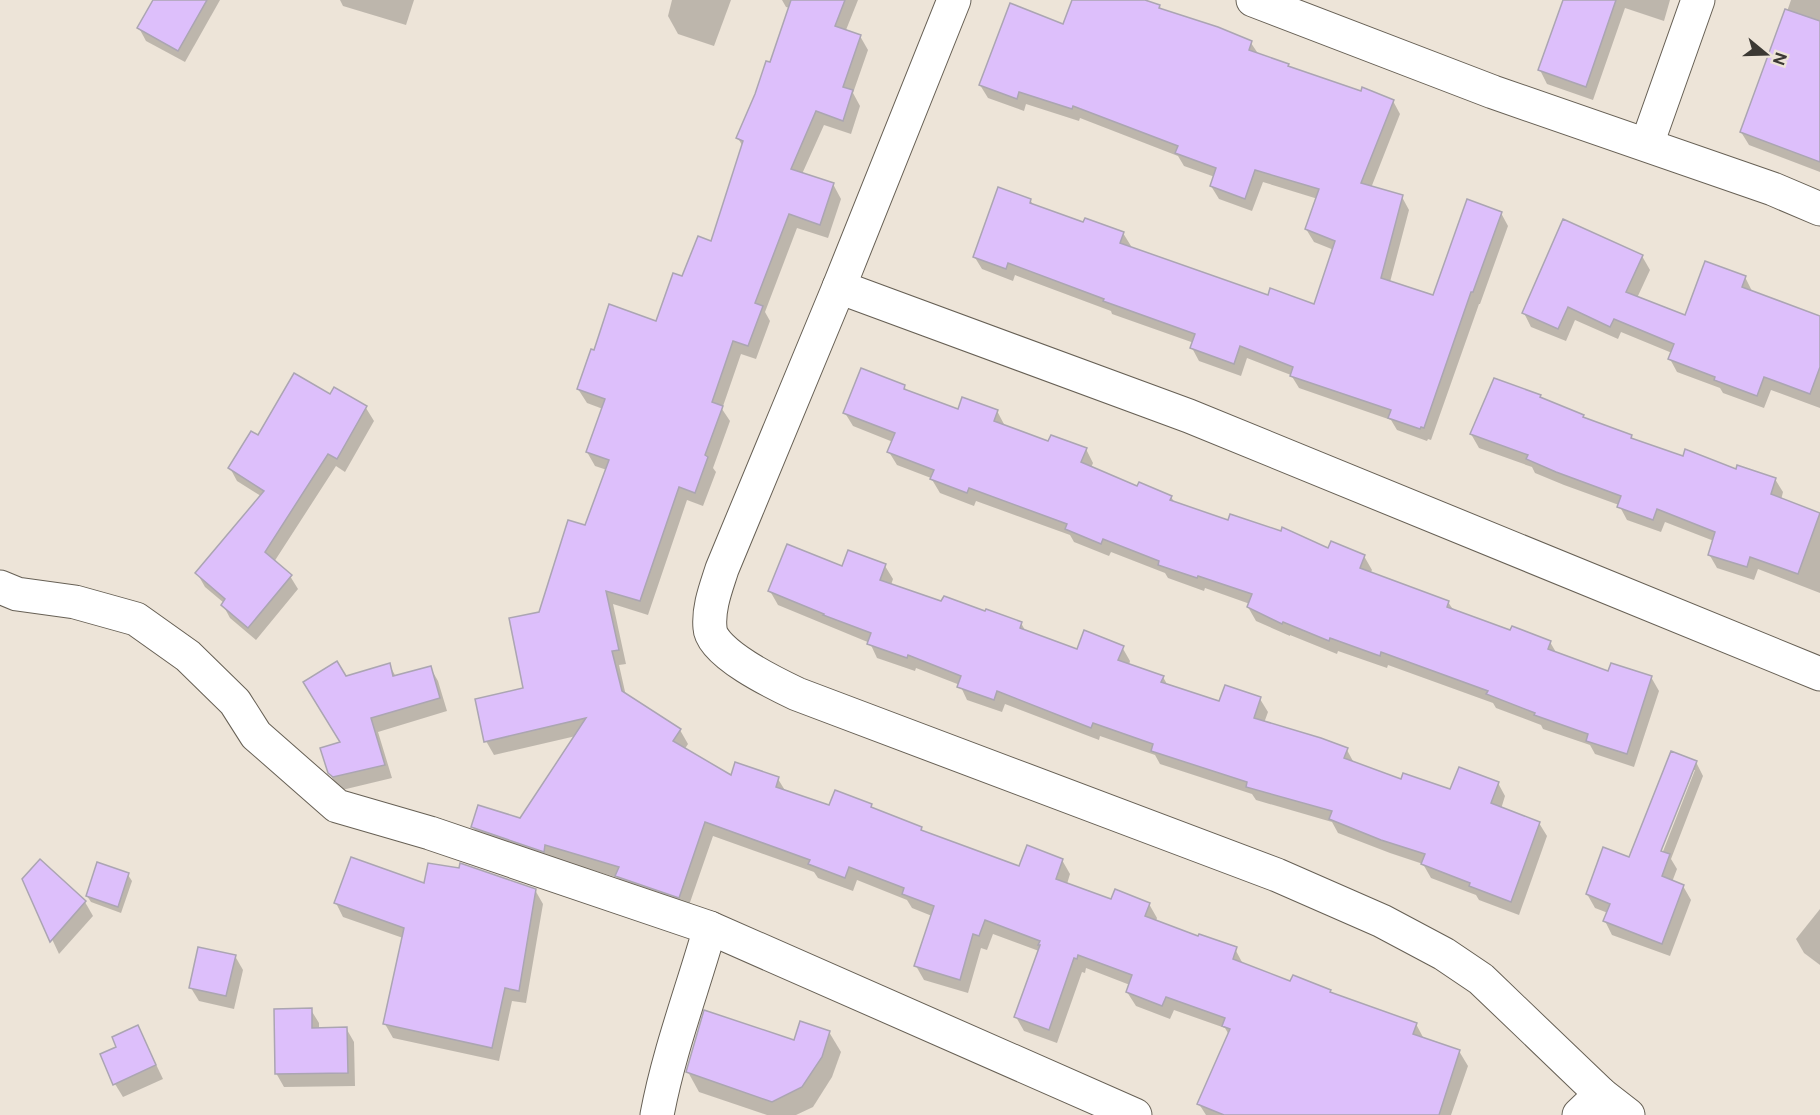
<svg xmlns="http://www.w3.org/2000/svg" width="1820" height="1115" viewBox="0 0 1820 1115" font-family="'Public Sans',sans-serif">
<rect width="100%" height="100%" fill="#ede4d8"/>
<g fill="#0003" fill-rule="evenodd">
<polygon points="155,0 220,0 185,62 146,41 139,28"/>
<polygon points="340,0 414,0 406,25 343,6"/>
<polygon points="672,0 731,0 714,46 678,34 668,16"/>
<polygon points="782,0 858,0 846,30 860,36 868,50 853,93 860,106 851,134 824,125 802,174 833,184 841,199 828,238 797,228 765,312 770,321 756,359 741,354 722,409 730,421 713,468 716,472 703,506 687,500 648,615 613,604 626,664 619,665 626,696 680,730 688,744 684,750 731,778 778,779 786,792 830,807 871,805 874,810 921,828 924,833 1020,868 1062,860 1070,874 1067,884 1112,901 1149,904 1157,918 1156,921 1199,938 1235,949 1243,964 1291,983 1331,994 1416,1024 1424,1039 1459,1051 1468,1066 1451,1115 1206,1115 1199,1104 1229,1035 1225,1028 1174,1010 1170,1019 1136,1006 1127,992 1130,985 1086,968 1085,973 1082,972 1057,1043 1024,1031 1016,1017 1039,951 993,934 987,950 981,948 968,993 924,980 916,966 932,916 912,908 907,900 857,880 853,891 818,878 814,872 713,836 687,911 625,890 618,878 553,858 481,841 473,827 521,819 576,736 494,755 486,741 525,689 540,613 586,527 607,470 595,466 587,452 603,409 587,403 578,389 595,352 657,322 682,278 711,243 743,147 738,138 771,64 790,8 786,7"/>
<polygon points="1074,0 1141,0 1159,6 1162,10 1251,43 1259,55 1288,65 1289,68 1393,101 1400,114 1371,188 1402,197 1409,210 1390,282 1434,297 1501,213 1508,226 1480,304 1479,304 1431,440 1428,439 1427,441 1397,430 1391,420 1299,388 1291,375 1247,358 1241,376 1199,361 1192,348 1194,343 1112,314 1111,311 1015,275 1013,281 982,269 974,256 1030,200 1034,206 1084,224 1123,233 1131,246 1130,248 1268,297 1314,306 1334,250 1314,242 1306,229 1318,199 1263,182 1252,211 1219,199 1211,186 1215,177 1184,166 1178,156 1080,118 1079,121 1026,104 1024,111 988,98 980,85 1064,26"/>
<polygon points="1564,0 1670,0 1664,21 1625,8 1593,100 1547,84 1540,70"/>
<polygon points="1791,0 1820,0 1820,172 1749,145 1741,132 1764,77"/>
<polygon points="1642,256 1650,270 1637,298 1686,317 1745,277 1752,291 1752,292 1820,317 1820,408 1771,390 1764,408 1723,393 1720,388 1677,372 1670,359 1672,353 1621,332 1618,339 1575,320 1566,341 1531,327 1524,313"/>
<polygon points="904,386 907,392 958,411 997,411 1005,426 1049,443 1086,449 1093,463 1091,468 1138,488 1171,497 1175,503 1229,522 1329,550 1364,556 1372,570 1370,574 1448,602 1454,611 1511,632 1550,642 1557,654 1609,673 1651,677 1659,691 1634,767 1595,754 1590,745 1543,729 1541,725 1496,708 1493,703 1388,665 1387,668 1338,651 1337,654 1290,635 1290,636 1256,621 1248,607 1250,604 1205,588 1204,591 1168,578 1165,573 1111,552 1109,556 1074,542 1070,535 976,501 974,506 940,493 931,478 897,465 889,452 893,442 853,426 845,413"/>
<polygon points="330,396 366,408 374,421 345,472 336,466 274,562 290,576 298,589 256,640 230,618 223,605 224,603 205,587 197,573 261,496 237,481 230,468 258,437"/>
<polygon points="1541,399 1583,416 1585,420 1631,436 1633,440 1684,458 1775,479 1783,492 1781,500 1820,514 1820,593 1758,569 1754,580 1717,568 1709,554 1714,541 1665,522 1661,532 1627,520 1619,505 1564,485 1535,473 1532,467 1479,448 1471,434"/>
<polygon points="885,566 893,579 891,585 942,603 1021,623 1026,632 1078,651 1122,647 1130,661 1129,665 1163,677 1168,686 1220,703 1260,699 1268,712 1264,723 1347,750 1354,763 1402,781 1451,791 1498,783 1505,796 1501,809 1539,823 1547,836 1519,915 1479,900 1476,895 1431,878 1423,864 1390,853 1338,833 1332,822 1256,800 1252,794 1160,764 1155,755 1100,736 1099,740 1005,704 1002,712 967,700 960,685 916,668 915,671 877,658 870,643 778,605 770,591 843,568"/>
<polygon points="389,664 396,677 430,667 438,681 447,711 378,732 392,778 342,790 337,787 329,772 342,743"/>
<path d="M 1696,762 L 1703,776 L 1671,859 L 1677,869 L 1672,882 L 1683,886 L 1691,900 L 1670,956 L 1612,935 L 1605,921 L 1608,913 L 1595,908 L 1587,894 L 1630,858 ZM 1692,770 L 1695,770 L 1660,859 L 1657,858 Z"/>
<polygon points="40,861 85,902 93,916 59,954 24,879"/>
<polygon points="128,875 132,881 121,913 91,902 87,896"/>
<polygon points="535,890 543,904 526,1003 512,1001 499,1061 393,1038 385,1024 403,938 343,917 336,903"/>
<polygon points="1820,909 1820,965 1804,953 1796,939"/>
<polygon points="235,956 243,970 234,1009 199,1001 191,988"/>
<polygon points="311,1010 319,1023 319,1029 346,1028 354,1042 355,1086 284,1087 276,1073"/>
<polygon points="138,1027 163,1079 123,1097 115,1084 118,1048"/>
<polygon points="829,1032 841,1052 832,1077 813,1107 796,1115 767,1115 699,1092 688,1072"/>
</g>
<g fill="#ddbffb" stroke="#aba5b2" stroke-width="1.5">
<polygon points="153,0 207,0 178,51 137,28"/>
<polygon points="791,0 845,0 835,26 861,35 843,87 853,90 843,121 816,111 791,169 834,183 820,225 789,214 755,303 763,306 748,346 733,341 712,402 723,406 705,455 708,457 695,493 679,487 640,601 606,591 619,650 612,651 622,691 681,729 673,741 731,775 735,762 779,777 776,787 829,805 835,790 872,804 871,807 922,827 921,830 1019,866 1027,845 1063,859 1056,879 1111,899 1115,889 1150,903 1145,916 1198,936 1199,934 1237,947 1233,959 1290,981 1293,975 1331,990 1330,992 1417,1023 1413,1034 1460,1050 1439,1115 1224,1115 1197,1104 1230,1029 1222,1026 1225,1018 1166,997 1162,1006 1126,992 1132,975 1078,955 1077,959 1074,958 1049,1030 1014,1017 1040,945 1038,945 1040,941 985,920 979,936 973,934 960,980 914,966 934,906 902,894 904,888 849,867 845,878 808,864 810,860 705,822 679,898 615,876 619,867 545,845 544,852 471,827 478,805 520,818 586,718 484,742 475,699 523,688 509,618 539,612 568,520 585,525 609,460 586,452 605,399 577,389 591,349 594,350 609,304 656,321 673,273 682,276 698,236 711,241 743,141 736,138 755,94 766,61 770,62"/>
<polygon points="1072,0 1145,0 1160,5 1159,8 1218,27 1252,41 1249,50 1289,64 1288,66 1361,91 1362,87 1394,100 1361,183 1403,195 1381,278 1433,295 1467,199 1502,212 1473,292 1471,292 1424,428 1421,427 1420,429 1388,418 1391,410 1290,376 1293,367 1240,346 1234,364 1190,348 1195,334 1103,301 1104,299 1008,263 1006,269 973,257 998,187 1031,199 1030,203 1083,222 1085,218 1124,232 1120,243 1268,295 1270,288 1314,304 1335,241 1305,229 1319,189 1255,170 1245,199 1210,186 1216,168 1175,153 1178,146 1073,106 1072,109 1019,92 1017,99 979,85 1010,3 1063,24"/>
<polygon points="1563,0 1616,0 1586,87 1538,70"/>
<polygon points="1785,9 1820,21 1820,162 1740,132"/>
<polygon points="1563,219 1643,255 1626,292 1685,315 1705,261 1746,276 1742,287 1820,316 1820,367 1810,394 1764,377 1757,396 1714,380 1715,377 1668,359 1674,344 1614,319 1610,327 1568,307 1558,329 1522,313"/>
<polygon points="861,368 905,385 904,389 958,409 962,397 998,410 994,421 1048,441 1051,435 1087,448 1081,462 1137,486 1139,482 1172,496 1170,500 1228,520 1230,514 1281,531 1282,527 1328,548 1331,541 1365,555 1360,568 1449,601 1447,607 1510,630 1512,626 1551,641 1548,649 1608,671 1611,663 1652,676 1627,754 1586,741 1588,734 1534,715 1535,713 1486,694 1488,691 1381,652 1380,656 1330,638 1329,641 1283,622 1282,624 1247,607 1252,594 1198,576 1197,578 1158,565 1159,561 1103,539 1101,544 1065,529 1067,524 969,488 967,493 930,479 934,470 887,452 895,433 843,413"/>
<polygon points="294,373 330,394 334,387 367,406 337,459 328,454 265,552 292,575 248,628 221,605 225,599 195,573 264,491 228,468 251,431 258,435"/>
<polygon points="1494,378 1541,395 1540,397 1584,415 1583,417 1632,435 1631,438 1683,456 1685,449 1736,469 1737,465 1776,478 1771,494 1820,513 1798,574 1750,557 1747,567 1708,555 1715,532 1657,509 1653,520 1617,507 1621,496 1556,472 1526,459 1528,455 1470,434"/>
<polygon points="787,544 842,566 848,550 886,564 880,580 941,601 944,596 985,611 986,609 1022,622 1020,628 1077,649 1084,630 1124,646 1118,660 1164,676 1161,682 1219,701 1225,685 1261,697 1254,718 1321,738 1348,748 1344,758 1401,779 1403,773 1450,789 1459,767 1499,782 1491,803 1540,822 1511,902 1469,886 1470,883 1421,864 1425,854 1381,840 1329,819 1332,811 1246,787 1247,782 1151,751 1153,744 1093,723 1091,728 997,691 994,700 957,687 961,676 908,655 907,658 867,644 871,633 823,615 824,614 768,591"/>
<polygon points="337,661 346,676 390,663 393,676 431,666 440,698 371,718 385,765 333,777 328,773 320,748 340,742 303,682"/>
<polygon points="1671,751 1697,761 1661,851 1670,854 1662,876 1684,885 1662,944 1603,921 1610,904 1586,894 1603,847 1629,857"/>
<polygon points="351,857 424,883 428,863 459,868 460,863 536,889 519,991 505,988 492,1048 383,1024 404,928 334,903"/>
<polygon points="40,859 86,901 50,942 22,879"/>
<polygon points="97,862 129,873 118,907 86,896"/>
<polygon points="198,947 236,955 226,996 189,988"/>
<polygon points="312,1008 312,1028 347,1027 348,1073 275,1074 274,1009"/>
<polygon points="704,1010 794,1040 800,1021 830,1031 822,1057 802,1087 772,1102 686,1072"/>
<polygon points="138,1025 156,1065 113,1085 100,1054 116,1047 112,1037"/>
</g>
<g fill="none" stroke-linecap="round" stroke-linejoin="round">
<g stroke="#676055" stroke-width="35">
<g id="minor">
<path d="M 954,0 L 839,287 L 722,569 C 716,588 708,608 710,628 C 711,653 776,684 797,694 L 1277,875 L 1382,921 L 1444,954 L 1481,979 L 1601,1094 L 1628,1115"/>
<polyline points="1253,0 1493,92 1773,189 1820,209"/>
<polyline points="1647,144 1698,0"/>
<polyline points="839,287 1189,416 1820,674"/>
<polyline points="0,587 17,594 75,602 136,619 188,656 235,702 256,735 337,806 430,833 710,928 1135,1115"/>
<path d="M 657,1115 C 669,1051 692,991 710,928"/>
<polyline points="1579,1115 1601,1094"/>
</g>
</g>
<use href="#minor" stroke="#fff" stroke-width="33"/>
</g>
<g transform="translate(1766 54) rotate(109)" stroke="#ede4d8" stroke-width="4.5" paint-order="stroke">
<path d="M0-4.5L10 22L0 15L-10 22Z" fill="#3c3934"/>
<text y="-9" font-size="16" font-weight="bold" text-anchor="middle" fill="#3c3934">N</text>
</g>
</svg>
